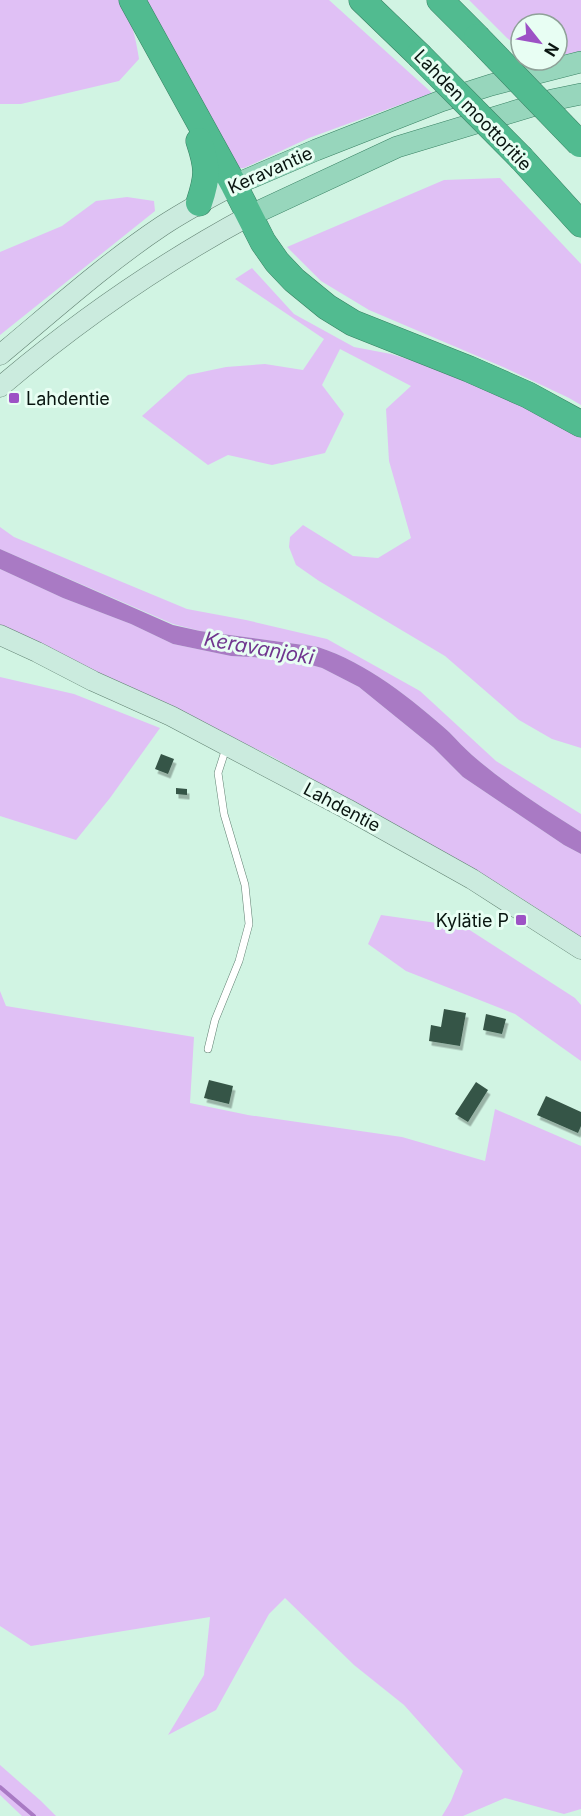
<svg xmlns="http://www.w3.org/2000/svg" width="581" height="1816" viewBox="0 0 581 1816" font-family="Inter,sans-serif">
<defs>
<filter id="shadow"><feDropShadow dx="2.5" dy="4.5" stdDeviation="0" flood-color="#0004"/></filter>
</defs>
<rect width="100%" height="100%" fill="#d1f4e3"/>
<g fill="#e0c0f5">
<path d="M 0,0 L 121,0 C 131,16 136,40 139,59 L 119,81 L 21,104 L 0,104 Z"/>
<polygon points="141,0 329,0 432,93 309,138 244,168 237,168 229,156 168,37"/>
<polygon points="469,0 581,0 581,51 557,56 557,24 521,24 521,49 507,38"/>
<polygon points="500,178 581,264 581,405 569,398 503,367 369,310 321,281 287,247 444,180"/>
<polygon points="127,197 154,201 155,211 0,335 0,252 62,226 96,201"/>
<polygon points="252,268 294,314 354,347 391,354 453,373 552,420 581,435 581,748 552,739 519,720 445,656 319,581 296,565 289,547 290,537 303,525 353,556 378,558 411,538 389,461 386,409 411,386 340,349 322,385 344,414 325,453 272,465 228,455 208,465 142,416 188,375 226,367 265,364 303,370 324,339 235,279"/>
<path d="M 0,527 L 14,537 L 187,609 L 246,620 L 327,639 L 420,691 L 496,761 L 581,814 L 581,832 C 543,808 505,784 472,755 C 464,748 457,740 449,732 C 411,698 367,663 318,647 L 200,631 L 173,624 L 0,549 Z"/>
<polygon points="0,569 63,598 131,624 173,644 231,656 290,659 322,668 359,687 433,747 463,777 564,845 581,854 581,937 501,885 271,756 0,629"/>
<polygon points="0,677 74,694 160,728 110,798 76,840 0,816"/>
<polygon points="381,915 465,927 575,998 581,1005 581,1061 515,1014 406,971 368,944"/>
<polygon points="0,991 6,1006 194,1037 190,1103 248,1115 402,1137 485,1161 495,1109 581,1146 581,1809 564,1814 505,1798 463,1816 442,1816 451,1801 463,1771 404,1705 354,1665 285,1598 269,1614 216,1710 168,1735 204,1675 210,1617 31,1646 0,1626"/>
<polygon points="0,1765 41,1801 56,1816 22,1816 0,1795"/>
</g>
<path fill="#a97ac4" d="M 0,549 L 173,625 L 200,631 L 318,647 C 367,663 411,698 449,732 C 457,740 464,748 472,755 C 505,784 543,808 581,832 L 581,854 L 564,845 L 463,777 L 433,747 L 359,687 L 322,668 L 290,659 L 231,656 L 173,644 L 131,624 L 63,598 L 0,569 Z"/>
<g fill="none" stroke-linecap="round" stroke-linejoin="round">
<polyline stroke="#a97ac4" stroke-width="4" points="0,1787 34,1816"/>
</g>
<g fill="#365446" filter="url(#shadow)">
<polygon points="161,754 174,759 168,774 155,769"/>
<polygon points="176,788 187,789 187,795 176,794"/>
<polygon points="444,1009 466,1013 460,1046 429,1041 431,1025 441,1027"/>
<polygon points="486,1014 506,1019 502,1034 483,1030"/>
<polygon points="209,1080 233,1086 229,1104 204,1098"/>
<polygon points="476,1082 488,1090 468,1122 455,1114"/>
<polygon points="546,1096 581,1112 581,1126 578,1133 537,1115"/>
</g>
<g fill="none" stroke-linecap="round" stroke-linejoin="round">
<g stroke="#618172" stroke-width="8">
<polyline id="lane" points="208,1049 215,1020 239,961 249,924 245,885 224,814 218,773 226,748"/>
</g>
<g stroke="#618172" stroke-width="21">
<g id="secondary">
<path d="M 0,355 C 53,311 105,264 162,226 C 185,211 209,198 234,185"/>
<path d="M 0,387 C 79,320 158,265 249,216"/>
<polyline points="0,635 37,652 93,681 171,716 347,809 472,879 581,949"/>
</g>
</g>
<g stroke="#388163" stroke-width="22">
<g id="primary">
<polyline points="234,185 316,150 441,101 491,85 581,62"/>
<polyline points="249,216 397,147 552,100 581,94"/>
</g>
</g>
<g stroke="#388163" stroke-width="27">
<g id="highway">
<polyline points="132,0 234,185 263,242 277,262 294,280 327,307 353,323 469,369 528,395 581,424"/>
<polyline points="362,0 419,55"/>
<polyline points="440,0 477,37"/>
<path d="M 199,141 C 208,168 208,176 199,203"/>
<polyline points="522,159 581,224"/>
</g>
</g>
<use href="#lane" stroke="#fff" stroke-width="7"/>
<use href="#secondary" stroke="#cbebde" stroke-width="20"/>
<use href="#primary" stroke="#97d6bc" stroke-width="21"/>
<use href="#highway" stroke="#51bb90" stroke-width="26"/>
<g stroke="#388163" stroke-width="27" stroke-linecap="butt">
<g id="highway-bridge">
<polyline points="477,37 580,144"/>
<polyline points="419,55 522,159"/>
</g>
</g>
<use href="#highway-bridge" stroke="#51bb90" stroke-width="26"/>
</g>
<g fill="#9d52c5" stroke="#e8fef3" stroke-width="2">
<rect x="8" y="392" width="12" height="12" rx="3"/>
<rect x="515" y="914" width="12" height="12" rx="3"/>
</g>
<g text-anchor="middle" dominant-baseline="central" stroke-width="6" stroke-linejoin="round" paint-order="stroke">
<g font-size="18" fill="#091510" stroke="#e8fef3">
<text transform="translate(473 110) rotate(46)">Lahden moottoritie</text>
<text transform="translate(270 170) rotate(-24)">Keravantie</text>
<text transform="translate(342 807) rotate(28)">Lahdentie</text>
</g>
<g font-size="18" fill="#091510" stroke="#e8fef3" text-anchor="start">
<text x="26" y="398">Lahdentie</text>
<text x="509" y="920" text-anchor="end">Kylätie P</text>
</g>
<g font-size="20" font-style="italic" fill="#70368f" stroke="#e8fef3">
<text transform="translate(259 648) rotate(10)">Keravanjoki</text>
</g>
</g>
<g transform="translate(539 42) rotate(121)"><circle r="28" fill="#e8fef3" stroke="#8fa198" stroke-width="1.5"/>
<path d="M0-4.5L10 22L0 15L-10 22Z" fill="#9d52c5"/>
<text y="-9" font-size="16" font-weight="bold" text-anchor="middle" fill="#091510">N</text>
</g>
</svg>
